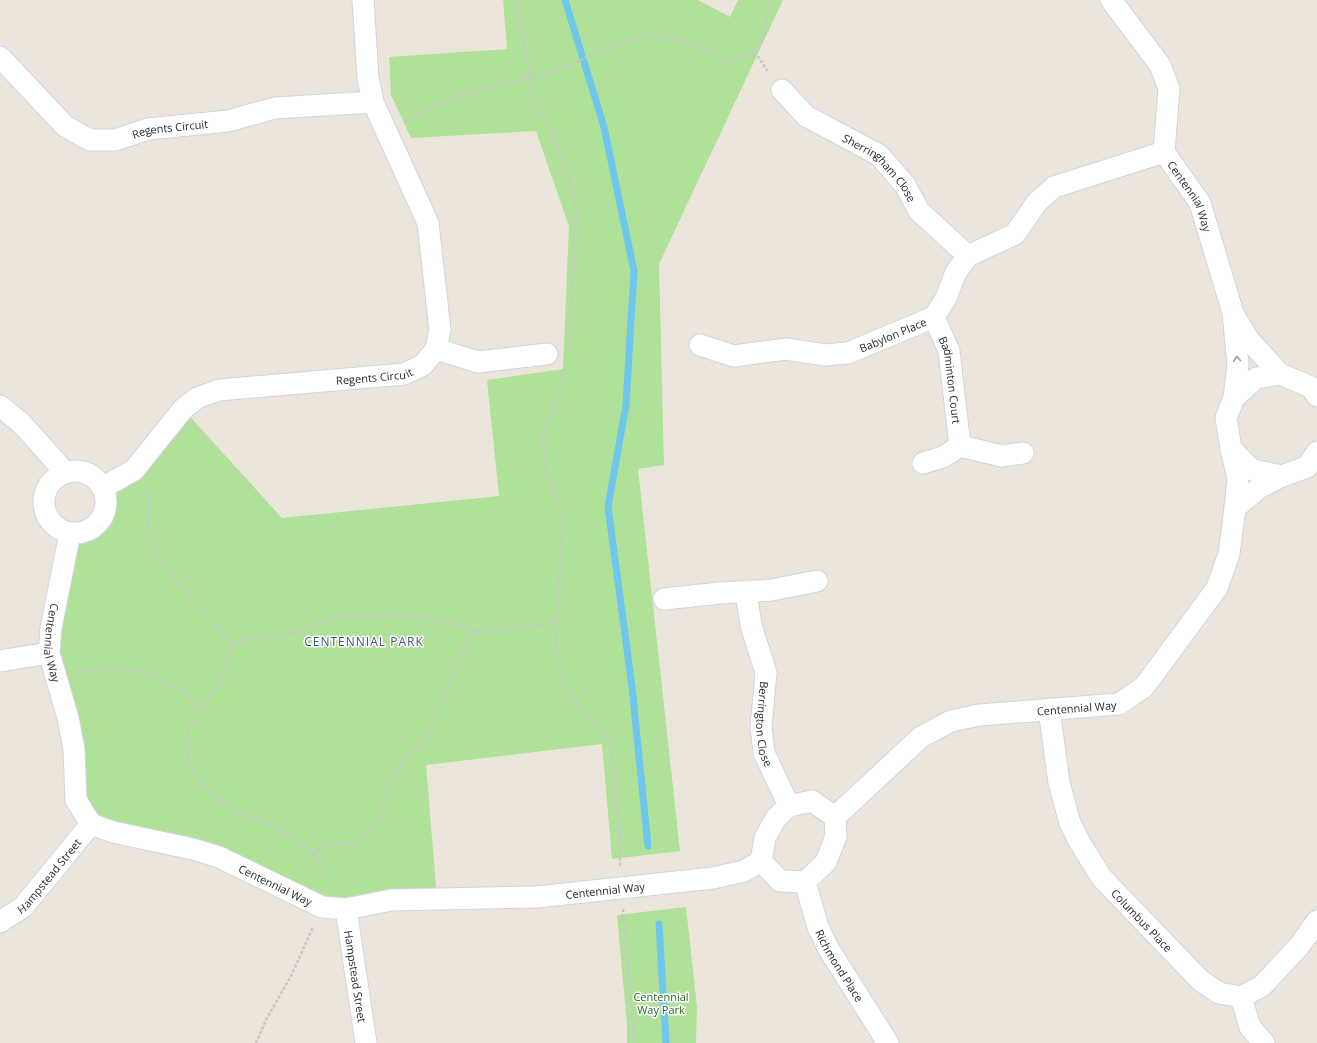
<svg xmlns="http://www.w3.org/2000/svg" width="1317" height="1043" viewBox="0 0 1317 1043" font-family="'Open Sans',sans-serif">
<rect width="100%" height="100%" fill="#ece5db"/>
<g fill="#afe298">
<polygon points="503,0 698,0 730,17 738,0 783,0 659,264 664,465 638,469 680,851 612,859 602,744 426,765 437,899 346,909 219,857 91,824 51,628 70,533 93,525 105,503 102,488 183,409 282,518 499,496 487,380 563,369 569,226 536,131 411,138 391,95 389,57 507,49"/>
<polygon points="686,907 697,1007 696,1043 627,1043 627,1025 617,915"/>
</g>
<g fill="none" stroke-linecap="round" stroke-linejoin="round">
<g stroke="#6fc7ed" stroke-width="7">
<polyline points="565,0 604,127 634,271 626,405 608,507 632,687 648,846"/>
<polyline points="659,924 666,1043"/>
</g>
<g stroke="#d1d3e2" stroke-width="23">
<g id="street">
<path id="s1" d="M 1111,0 L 1160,65 L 1169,89 L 1164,152 L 1200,203 L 1233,313 L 1238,364 L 1234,398"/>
<path id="s2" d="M 0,57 L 65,126 L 90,140 L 115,140 L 148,129 L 228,121 L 275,108 L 373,102"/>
<path id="s3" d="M 782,90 L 806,116 L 879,155 L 905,185 L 919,211 L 968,256"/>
<path id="s4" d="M 934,317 L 949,351 L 960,446"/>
<polyline points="1235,317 1249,340 1280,374 1311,387 1317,396"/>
<path id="s5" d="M 700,345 L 734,356 L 786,349 L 825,355 L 848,353 L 934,317 L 946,298 L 956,272 L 968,256 L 1015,234 L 1037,202 L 1054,187 L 1164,152"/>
<polyline points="436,349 478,362 547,354"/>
<polyline points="1280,374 1256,378 1234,398 1226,418 1231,449 1252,470 1282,476 1307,467 1317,452"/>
<polyline points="0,406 21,423 66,473"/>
<polyline points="923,463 943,457 960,446 1002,456 1023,453"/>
<circle cx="75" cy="502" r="31"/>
<path id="s6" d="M 102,488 L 134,470 L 183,409 L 197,398 L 219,390 L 404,374 L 423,365 L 436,349 L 440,330 L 428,223 L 373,102 L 368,78 L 363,0"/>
<polyline points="1235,508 1259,488 1282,476"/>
<path id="s7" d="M 70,533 L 51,628 L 49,653 L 68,718 L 74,749 L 76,800 L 91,824 L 113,832 L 193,849 L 219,857 L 322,907 L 346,909 L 391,900 L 537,897 L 713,878 L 744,871 L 761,861"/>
<path id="s8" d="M 746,592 L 751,625 L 766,673 L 761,727 L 764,753 L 789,806"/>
<polyline points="664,599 720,593 772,590 817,581"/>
<polyline points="0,661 49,653"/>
<path id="s9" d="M 1049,709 L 1059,783 L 1070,823 L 1080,843 L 1102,878 L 1200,980 L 1219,993 L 1241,997 L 1262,986 L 1300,945 L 1317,921"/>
<polygon points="812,801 835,817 836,836 826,862 805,882 780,881 761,861 765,838 776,818 789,806"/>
<path id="s10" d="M 835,817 L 921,737 L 951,721 L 979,715 L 1119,704 L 1144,687 L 1217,588 L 1229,554 L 1235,508 L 1238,478 L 1231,449"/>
<path id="s11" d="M 805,882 L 818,927 L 828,948 L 888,1043"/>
<path id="s12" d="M 346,909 L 366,1043"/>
<path id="s13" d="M 0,922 L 23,907 L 91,824"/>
<polyline points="1241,997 1250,1027 1264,1043"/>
</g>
</g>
<g stroke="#c7c7c7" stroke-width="2.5" stroke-dasharray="3 2" stroke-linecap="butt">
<polyline points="517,0 520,25 534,96 567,171 576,210 570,348"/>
<polyline points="755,52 769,73"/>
<polyline points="406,120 450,99 471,91 530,78 572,64 597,52 641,37 657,37 681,41 729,60 741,58 755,52 764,36 769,8 773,0"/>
<polyline points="565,368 557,397 543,436 545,472 563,515 555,650 564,683 573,699 602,730 610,743 617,804 620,835 620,866"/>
<polyline points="146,487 150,493 148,530 156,557 207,617 233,644"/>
<polyline points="77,672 117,668 143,672 179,689 201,708"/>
<polyline points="313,854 294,838 269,824 238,813 218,798 198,780 188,759 187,732 201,708 218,686 233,644 251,637 274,636 299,632 331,618 357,614 428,617 474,630"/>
<path d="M 326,884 C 329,872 321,862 313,854 L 324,845 L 357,842 L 374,827 L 384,811 L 390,783 L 402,763 L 424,741 L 438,713 L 455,670 L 474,630 C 504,631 529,628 558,622"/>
<polyline points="623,909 633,1026 634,1043"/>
<polyline points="256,1043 266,1020 292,974 313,927"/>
</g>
<use href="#street" stroke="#fff" stroke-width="21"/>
</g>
<defs><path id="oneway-chevron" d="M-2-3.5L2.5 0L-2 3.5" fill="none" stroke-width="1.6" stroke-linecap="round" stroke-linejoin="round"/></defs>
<use stroke="#9f9f9f" href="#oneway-chevron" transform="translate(1237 359) rotate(-94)"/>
<g text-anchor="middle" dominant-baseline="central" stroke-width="3" stroke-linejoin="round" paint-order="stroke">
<g font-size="11" fill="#292929" stroke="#fff">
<text stroke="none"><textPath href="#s2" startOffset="205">Regents Circuit</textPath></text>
<text stroke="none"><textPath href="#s3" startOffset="127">Sherringham Close</textPath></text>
<text stroke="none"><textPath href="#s1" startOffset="222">Centennial Way</textPath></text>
<text stroke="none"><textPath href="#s5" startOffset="199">Babylon Place</textPath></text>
<text stroke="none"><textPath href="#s6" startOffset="312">Regents Circuit</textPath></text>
<text stroke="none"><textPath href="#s4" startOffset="66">Badminton Court</textPath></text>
<text stroke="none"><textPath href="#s7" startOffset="112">Centennial Way</textPath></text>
<text stroke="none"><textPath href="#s10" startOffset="278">Centennial Way</textPath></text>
<text stroke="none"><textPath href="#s8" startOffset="135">Berrington Close</textPath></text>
<text stroke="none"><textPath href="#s13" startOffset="68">Hampstead Street</textPath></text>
<text stroke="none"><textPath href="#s7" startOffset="496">Centennial Way</textPath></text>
<text stroke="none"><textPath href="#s7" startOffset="832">Centennial Way</textPath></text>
<text stroke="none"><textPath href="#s9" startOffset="238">Columbus Place</textPath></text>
<text stroke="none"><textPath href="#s11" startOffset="91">Richmond Place</textPath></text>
<text stroke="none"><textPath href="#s12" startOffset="68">Hampstead Street</textPath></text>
</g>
<g font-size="11" fill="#28651a" stroke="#fff">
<text x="661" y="996">Centennial<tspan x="661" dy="13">Way Park</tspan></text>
</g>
<g font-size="12" letter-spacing="1" fill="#4a517a" stroke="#fff">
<text x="364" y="641">CENTENNIAL PARK</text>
</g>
</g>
</svg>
